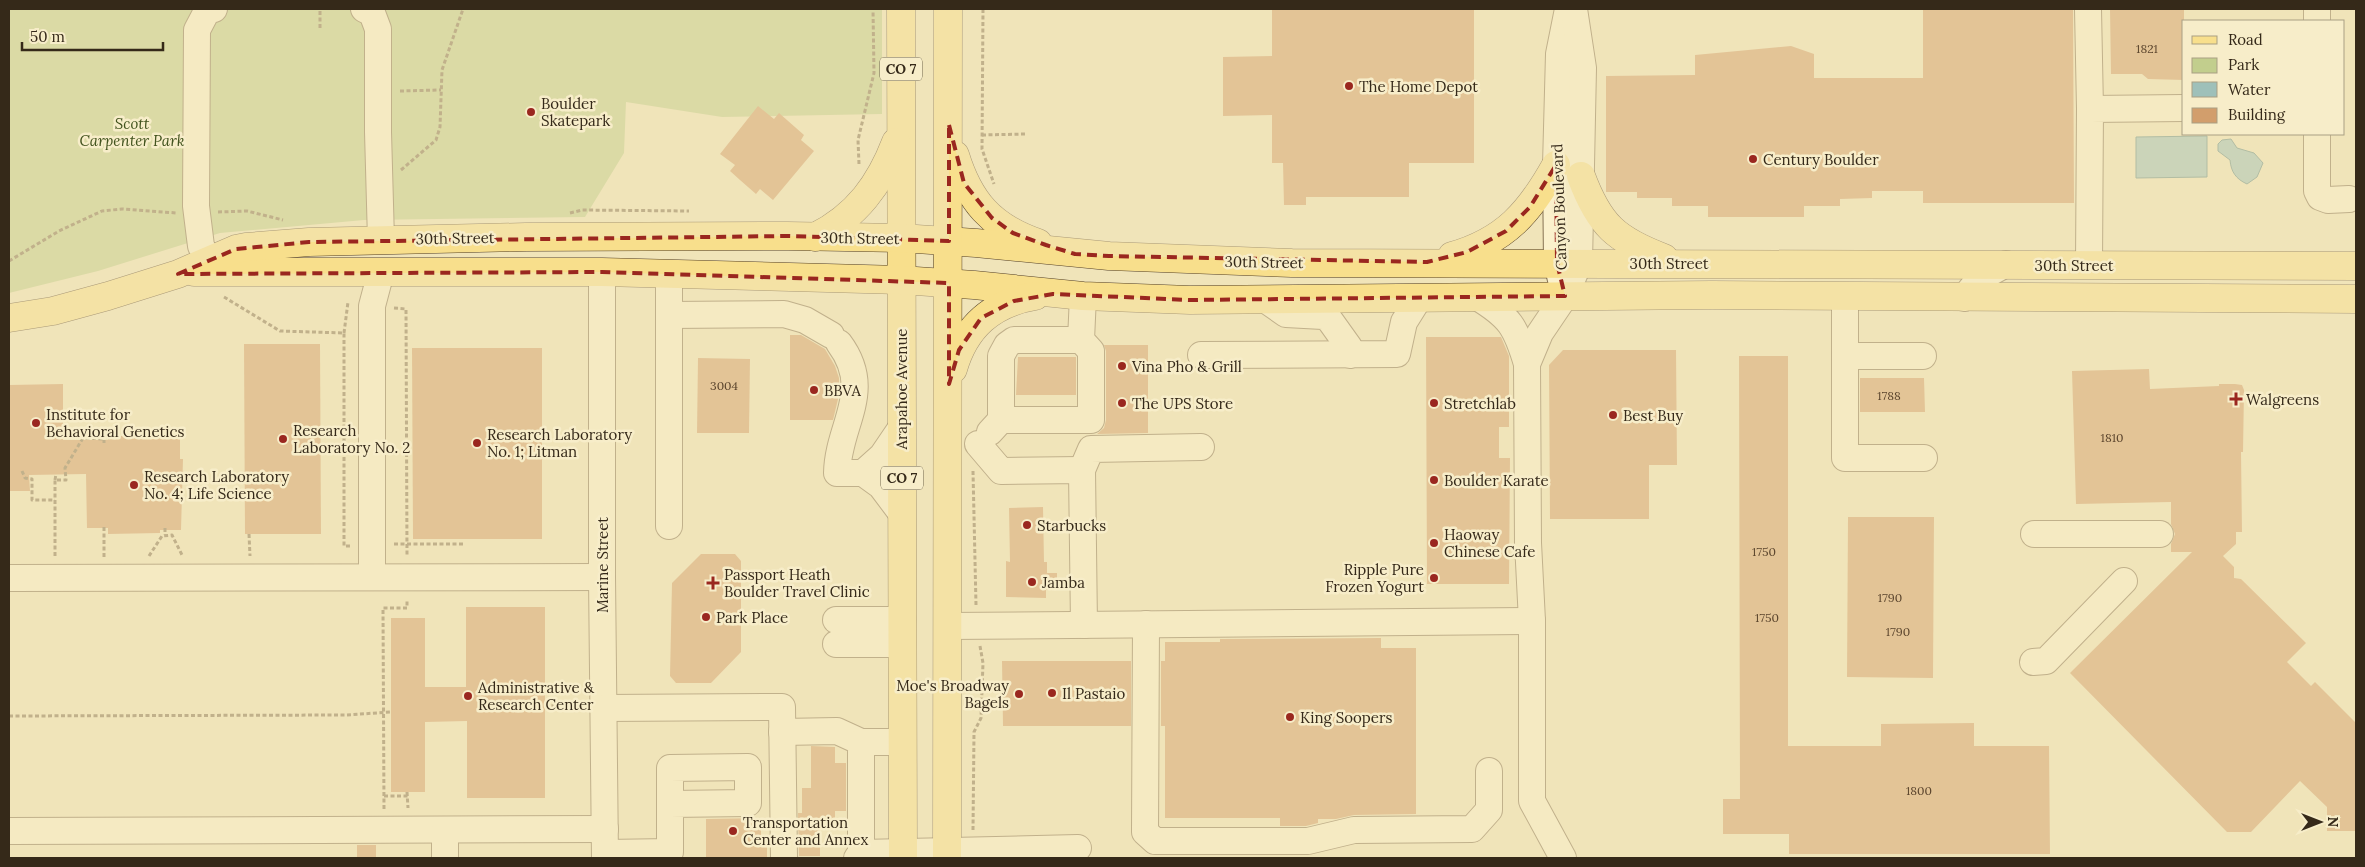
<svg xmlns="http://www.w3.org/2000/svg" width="2365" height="867" viewBox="0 0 2365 867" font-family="Lora,serif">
<rect width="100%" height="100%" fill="#f0e4b9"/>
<polygon fill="#c2ce8d" points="9,9 882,9 882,114 722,117 626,102 624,153 585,217 364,220 220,233 98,271 9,293"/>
<g fill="#9ec0b9" stroke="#668e87">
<polygon points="2207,136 2207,177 2136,178 2136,137"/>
<path d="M 2231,139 L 2237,148 L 2254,153 L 2263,163 L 2257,177 L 2247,184 C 2236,179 2231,172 2230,160 L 2218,151 L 2218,144 L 2222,140 Z"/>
</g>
<g fill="#d29e6c">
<polygon points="1272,9 1474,9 1474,163 1409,163 1409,197 1306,197 1306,205 1284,205 1283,163 1272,163 1272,115 1223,116 1223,57 1272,56"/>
<polygon points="1923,9 2073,9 2074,203 1923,203 1923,191 1872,191 1872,198 1840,199 1840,206 1804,206 1804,217 1708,217 1708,206 1672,206 1672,198 1637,198 1637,192 1606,192 1606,76 1695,75 1695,55 1791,46 1814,54 1814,78 1923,78"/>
<polygon points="2110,9 2184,9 2184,80 2148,79 2142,74 2111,74"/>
<polygon points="758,106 774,119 779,113 804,135 801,140 814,151 773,200 760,189 756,194 740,180 730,171 735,165 720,154"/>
<polygon points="790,335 801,335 825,349 835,366 839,378 839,395 833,420 790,420"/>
<polygon points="1426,337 1501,337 1509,356 1509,427 1499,427 1499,458 1510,458 1509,584 1427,584"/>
<polygon points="244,344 320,344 321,534 245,534"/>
<polygon points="1104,345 1148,345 1148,433 1097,434 1104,428 1106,420 1106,351"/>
<polygon points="412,348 542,348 542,539 413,539"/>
<polygon points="1563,350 1676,350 1677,465 1649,465 1649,519 1550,519 1549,365"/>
<polygon points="1739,356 1788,356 1788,746 1881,746 1881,724 1974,723 1974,746 2049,746 2050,854 1789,854 1789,834 1723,834 1723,799 1740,799"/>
<polygon points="1018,357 1076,357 1076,395 1016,395"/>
<polygon points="698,358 750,359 749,433 697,433"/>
<polygon points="2149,369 2150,389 2219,386 2219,384 2235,384 2242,385 2244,390 2243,452 2241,452 2242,532 2236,532 2236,544 2223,556 2234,567 2234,578 2241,579 2306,643 2287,662 2311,686 2315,682 2356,723 2356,831 2327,831 2327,807 2300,781 2251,832 2227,832 2070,673 2192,552 2171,552 2171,544 2175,534 2171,524 2171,502 2076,504 2072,371"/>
<polygon points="1860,378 1924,378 1925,412 1860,412"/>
<polygon points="63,384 63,440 108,440 108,436 160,436 160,439 180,439 180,459 183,459 181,530 160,530 160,533 108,534 108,528 87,528 86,474 29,475 30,491 9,491 9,385"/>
<polygon points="1043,507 1044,562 1047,562 1047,573 1057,573 1057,590 1046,590 1046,598 1006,597 1006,561 1010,562 1009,508"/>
<polygon points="1848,517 1934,517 1933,678 1847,677"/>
<polygon points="701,554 735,554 741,561 741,652 711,683 676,683 670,676 672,583"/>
<polygon points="466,607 545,607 545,798 467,798 467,721 425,722 425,792 391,792 391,618 425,618 425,687 466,687"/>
<polygon points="1381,638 1381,648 1416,648 1416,814 1354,815 1336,819 1318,819 1318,823 1306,826 1280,826 1280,818 1165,818 1165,726 1161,726 1161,661 1165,661 1165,642 1220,642 1220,639"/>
<polygon points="1002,661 1131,661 1131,726 1003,726"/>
<polygon points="811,746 835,747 835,763 846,763 846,811 835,811 835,820 820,820 820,856 799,856 798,813 802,813 802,788 811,788"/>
<polygon points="761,818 761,843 767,843 767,858 706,858 706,819"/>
<rect x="357" y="845" width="19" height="13"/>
</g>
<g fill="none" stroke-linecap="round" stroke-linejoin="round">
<g stroke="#877353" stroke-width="28">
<g id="minor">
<polyline points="214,9 207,11 197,30 196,206 201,246 215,272"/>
<polyline points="364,9 372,13 378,29 378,132 381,240"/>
<polyline points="2088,9 2090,109"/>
<polyline points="2317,21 2317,9"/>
<polyline points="2317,134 2317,191 2320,197 2328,200 2349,199"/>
<polyline points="2089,265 2090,109 2184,108"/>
<polyline points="602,272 602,577 605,858"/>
<polyline points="1562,284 1557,263 1556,165 1559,54 1568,9"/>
<path d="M 1477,297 C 1510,317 1516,327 1527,364"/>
<polyline points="1845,297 1845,458 1924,458"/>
<polyline points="1964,298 1979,279 2006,264"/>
<polyline points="1266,300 1286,314 1323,316 1329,319 1349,347 1350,355"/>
<polyline points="669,315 784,314 805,320 831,335"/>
<path d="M 839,343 C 875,391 838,424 837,473 L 863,473 L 881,486 L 902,514"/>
<polyline points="1201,355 1397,354 1404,322 1419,298"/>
<polyline points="1845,356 1923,356"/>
<polyline points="1001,420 1091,420 1091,351 1081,340 1083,296"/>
<polyline points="990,432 1001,420 1001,356 1007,345 1014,340 1081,340"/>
<polyline points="978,444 1001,471 1082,470 1084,625"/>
<polyline points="1082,470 1091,449 1201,447"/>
<polyline points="863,473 882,456 901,428"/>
<polyline points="669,526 669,274"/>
<polyline points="2034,534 2160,534"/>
<polyline points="372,577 372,306 381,272"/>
<polyline points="9,578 602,577"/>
<polyline points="836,620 903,620"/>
<polyline points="1146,624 1145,832 1155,841 1308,841 1354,830 1472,829 1489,810 1489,771"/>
<polyline points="948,626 1532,621"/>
<polyline points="836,644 903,644"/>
<polyline points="2033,662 2046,661 2124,581"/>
<polyline points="603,708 782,707 784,858"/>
<polyline points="782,732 837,731 861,742 861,853 857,858"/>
<polyline points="861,742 902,742"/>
<polyline points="9,831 605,829"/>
<polyline points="605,853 670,852 670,768 748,767 748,803 670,804"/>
<polyline points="861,853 1078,848"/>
<polyline points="445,858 445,830"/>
<polyline points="1563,858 1532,801 1532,621 1528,543 1527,364 1540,333 1565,296 1579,263 1583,68 1574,9"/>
</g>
</g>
<g stroke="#544028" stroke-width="29">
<g id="major">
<polyline points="901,9 903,858"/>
<path d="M 955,155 C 969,201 991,227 1038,243"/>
<path d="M 1581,176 C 1599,225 1616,240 1664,258"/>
<path d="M 815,237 C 857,216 880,184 896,142"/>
<path d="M 1452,256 C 1505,241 1530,212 1556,165"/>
<polyline points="194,272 602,272 901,280 974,285 1083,296 1190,300 1712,295 2356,299"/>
<polyline points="9,318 53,311 108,296 178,274 236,249 246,247 309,242 526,237 788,236 901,238 976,243 1109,256 1292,263 2356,266"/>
<path d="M 953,369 C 965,327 992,303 1035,296"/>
<polyline points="947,858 948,9"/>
</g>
</g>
<g stroke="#877353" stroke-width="3" stroke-dasharray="4 2.5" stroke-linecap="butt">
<polyline points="983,9 982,149 994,184"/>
<polyline points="320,28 320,9"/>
<polyline points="400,91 441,90"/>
<polyline points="982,135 1025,134"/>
<polyline points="859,164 858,140 874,73 873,9"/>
<polyline points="401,170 436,140 440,127 442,70 463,9"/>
<polyline points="218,212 247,211 283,220"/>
<polyline points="570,213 582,210 689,211"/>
<polyline points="9,261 59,231 102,211 122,209 177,213"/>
<polyline points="224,297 280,331 344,333 344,546 351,546"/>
<polyline points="394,308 406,309 407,556"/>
<polyline points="344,333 348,302"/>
<polyline points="22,471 25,478 32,479 32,500 55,500"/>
<polyline points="973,471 976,605"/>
<polyline points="55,480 56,474"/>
<polyline points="104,527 104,558"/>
<polyline points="165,528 165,535"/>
<polyline points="249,534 250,556"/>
<polyline points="394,544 463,544"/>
<polyline points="55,556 55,480 66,480 65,468 83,438 104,439 104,443"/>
<polyline points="149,556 162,536 172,535 182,555"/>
<polyline points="545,706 578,705"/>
<polyline points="9,716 346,715 391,712"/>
<polyline points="407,792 408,808"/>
<polyline points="384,796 408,796"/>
<polyline points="384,809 383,608 407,608 407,600"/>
<polyline points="973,830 974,732 981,718 983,663 980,646"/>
</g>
<use href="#minor" stroke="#fbf1cc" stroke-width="26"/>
<use href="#major" stroke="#f8df8c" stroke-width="28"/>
</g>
<path d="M0 0H2365V867H0ZM 949,125 L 964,183 L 992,218 L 1013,233 L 1046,245 L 1075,254 L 1109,256 L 1427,262 L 1467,252 L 1506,231 L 1530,207 L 1556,165 L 1557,263 L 1565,296 L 1190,300 L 1053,294 L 1014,301 L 981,318 L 959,350 L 949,384 L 949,283 L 602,272 L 178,274 L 236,249 L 309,242 L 788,236 L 949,241 Z" fill="#f0e4b9" fill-opacity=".55" fill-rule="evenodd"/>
<path fill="none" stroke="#9a271f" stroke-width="4" stroke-dasharray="10 6" stroke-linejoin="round" d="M 949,125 L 964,183 L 992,218 L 1013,233 L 1046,245 L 1075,254 L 1109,256 L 1427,262 L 1467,252 L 1506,231 L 1530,207 L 1556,165 L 1557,263 L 1565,296 L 1190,300 L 1053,294 L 1014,301 L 981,318 L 959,350 L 949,384 L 949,283 L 602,272 L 178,274 L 236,249 L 309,242 L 788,236 L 949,241 Z"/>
<g fill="#9a271f" stroke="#f7edc9" stroke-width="2">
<circle cx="1349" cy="86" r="5"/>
<circle cx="531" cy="112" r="5"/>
<circle cx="1753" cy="159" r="5"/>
<circle cx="1122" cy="366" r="5"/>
<circle cx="814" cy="390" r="5"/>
<path d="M2233.5 391.5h5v5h5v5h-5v5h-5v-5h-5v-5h5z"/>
<circle cx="1122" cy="403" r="5"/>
<circle cx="1434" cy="403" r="5"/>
<circle cx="1613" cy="415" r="5"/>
<circle cx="36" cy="423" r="5"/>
<circle cx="283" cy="439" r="5"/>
<circle cx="477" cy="443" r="5"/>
<circle cx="1434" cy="480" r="5"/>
<circle cx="134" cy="485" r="5"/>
<circle cx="1027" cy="525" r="5"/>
<circle cx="1434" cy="543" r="5"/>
<circle cx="1434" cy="578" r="5"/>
<circle cx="1032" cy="582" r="5"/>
<path d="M710.5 575.5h5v5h5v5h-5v5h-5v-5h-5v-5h5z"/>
<circle cx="706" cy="617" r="5"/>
<circle cx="1052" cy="693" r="5"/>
<circle cx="1019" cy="694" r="5"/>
<circle cx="468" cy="696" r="5"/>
<circle cx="1290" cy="717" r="5"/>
<circle cx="733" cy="831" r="5"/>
</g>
<g text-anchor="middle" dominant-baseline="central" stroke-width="5" stroke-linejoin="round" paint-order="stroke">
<g font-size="12" fill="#5c462e">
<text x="2147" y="48">1821</text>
<text x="724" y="385">3004</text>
<text x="1889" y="395">1788</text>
<text x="2112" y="437">1810</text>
<text x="1764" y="551">1750</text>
<text x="1890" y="597">1790</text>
<text x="1767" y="617">1750</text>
<text x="1898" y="631">1790</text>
<text x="1919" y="790">1800</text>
</g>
<g fill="#f7edc9" stroke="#6f644e" stroke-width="1">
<rect x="880" y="57.5" width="42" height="23" rx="4"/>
<rect x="881" y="466.5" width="42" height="23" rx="4"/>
</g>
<g font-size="14" font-weight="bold" fill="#352919">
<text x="901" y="69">CO 7</text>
<text x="902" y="478">CO 7</text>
</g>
<g font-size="15" fill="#352919" stroke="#f7edc9" text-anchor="start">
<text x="1359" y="86">The Home Depot</text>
<text x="541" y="103">Boulder<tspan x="541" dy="17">Skatepark</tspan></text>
<text x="1763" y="159">Century Boulder</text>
<text x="1132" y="366">Vina Pho &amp; Grill</text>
<text x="824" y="390">BBVA</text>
<text x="2246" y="399">Walgreens</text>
<text x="1132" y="403">The UPS Store</text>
<text x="1444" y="403">Stretchlab</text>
<text x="46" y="414">Institute for<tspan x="46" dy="17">Behavioral Genetics</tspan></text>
<text x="1623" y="415">Best Buy</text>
<text x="293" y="430">Research<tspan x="293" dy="17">Laboratory No. 2</tspan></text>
<text x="487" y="434">Research Laboratory<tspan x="487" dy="17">No. 1; Litman</tspan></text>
<text x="144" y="476">Research Laboratory<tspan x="144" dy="17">No. 4; Life Science</tspan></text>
<text x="1444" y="480">Boulder Karate</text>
<text x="1037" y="525">Starbucks</text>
<text x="1444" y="534">Haoway<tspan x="1444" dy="17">Chinese Cafe</tspan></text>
<text x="1424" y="569" text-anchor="end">Ripple Pure<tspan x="1424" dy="17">Frozen Yogurt</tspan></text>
<text x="724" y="574">Passport Heath<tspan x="724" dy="17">Boulder Travel Clinic</tspan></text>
<text x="1042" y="582">Jamba</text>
<text x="716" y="617">Park Place</text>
<text x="1009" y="685" text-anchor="end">Moe's Broadway<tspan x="1009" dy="17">Bagels</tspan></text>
<text x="478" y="687">Administrative &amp;<tspan x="478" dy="17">Research Center</tspan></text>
<text x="1062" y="693">Il Pastaio</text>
<text x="1300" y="717">King Soopers</text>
<text x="743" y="822">Transportation<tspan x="743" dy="17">Center and Annex</tspan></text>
</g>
<g font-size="15" font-style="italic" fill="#42531e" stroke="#f7edc9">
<text x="132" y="123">Scott<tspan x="132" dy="17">Carpenter Park</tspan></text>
</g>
<g font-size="15" fill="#352919" stroke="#f7edc9">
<text transform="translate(1559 207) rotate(-92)">Canyon Boulevard</text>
<text transform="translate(455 238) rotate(-1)">30th Street</text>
<text transform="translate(860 238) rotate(1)">30th Street</text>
<text transform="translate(1264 262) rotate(1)">30th Street</text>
<text x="1669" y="263">30th Street</text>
<text x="2074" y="265">30th Street</text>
<text transform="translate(901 389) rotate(-90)">Arapahoe Avenue</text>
<text transform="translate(602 565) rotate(-90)">Marine Street</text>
</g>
</g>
<rect width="2365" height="867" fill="none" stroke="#352919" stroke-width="20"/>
<rect x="2182" y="20" width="162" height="115" fill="#f7edc9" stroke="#a99f83"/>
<rect x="2192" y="36" width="25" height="8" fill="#f8df8c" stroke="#a99f83"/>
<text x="2228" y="45" font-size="15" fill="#352919">Road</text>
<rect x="2192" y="58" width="25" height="15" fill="#c2ce8d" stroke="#a99f83"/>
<text x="2228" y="70" font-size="15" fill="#352919">Park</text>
<rect x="2192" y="82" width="25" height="15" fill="#9ec0b9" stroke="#a99f83"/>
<text x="2228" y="95" font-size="15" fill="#352919">Water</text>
<rect x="2192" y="108" width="25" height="15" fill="#d29e6c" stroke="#a99f83"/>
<text x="2228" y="120" font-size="15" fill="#352919">Building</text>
<g transform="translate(2320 822) rotate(90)" stroke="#f7edc9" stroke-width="4" paint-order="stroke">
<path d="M0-4L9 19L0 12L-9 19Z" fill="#352919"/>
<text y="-8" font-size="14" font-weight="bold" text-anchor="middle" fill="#352919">N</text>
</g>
<path d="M22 42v8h141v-8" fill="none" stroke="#352919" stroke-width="2.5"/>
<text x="30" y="42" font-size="15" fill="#352919" stroke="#f7edc9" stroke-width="4" paint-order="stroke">50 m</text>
</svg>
